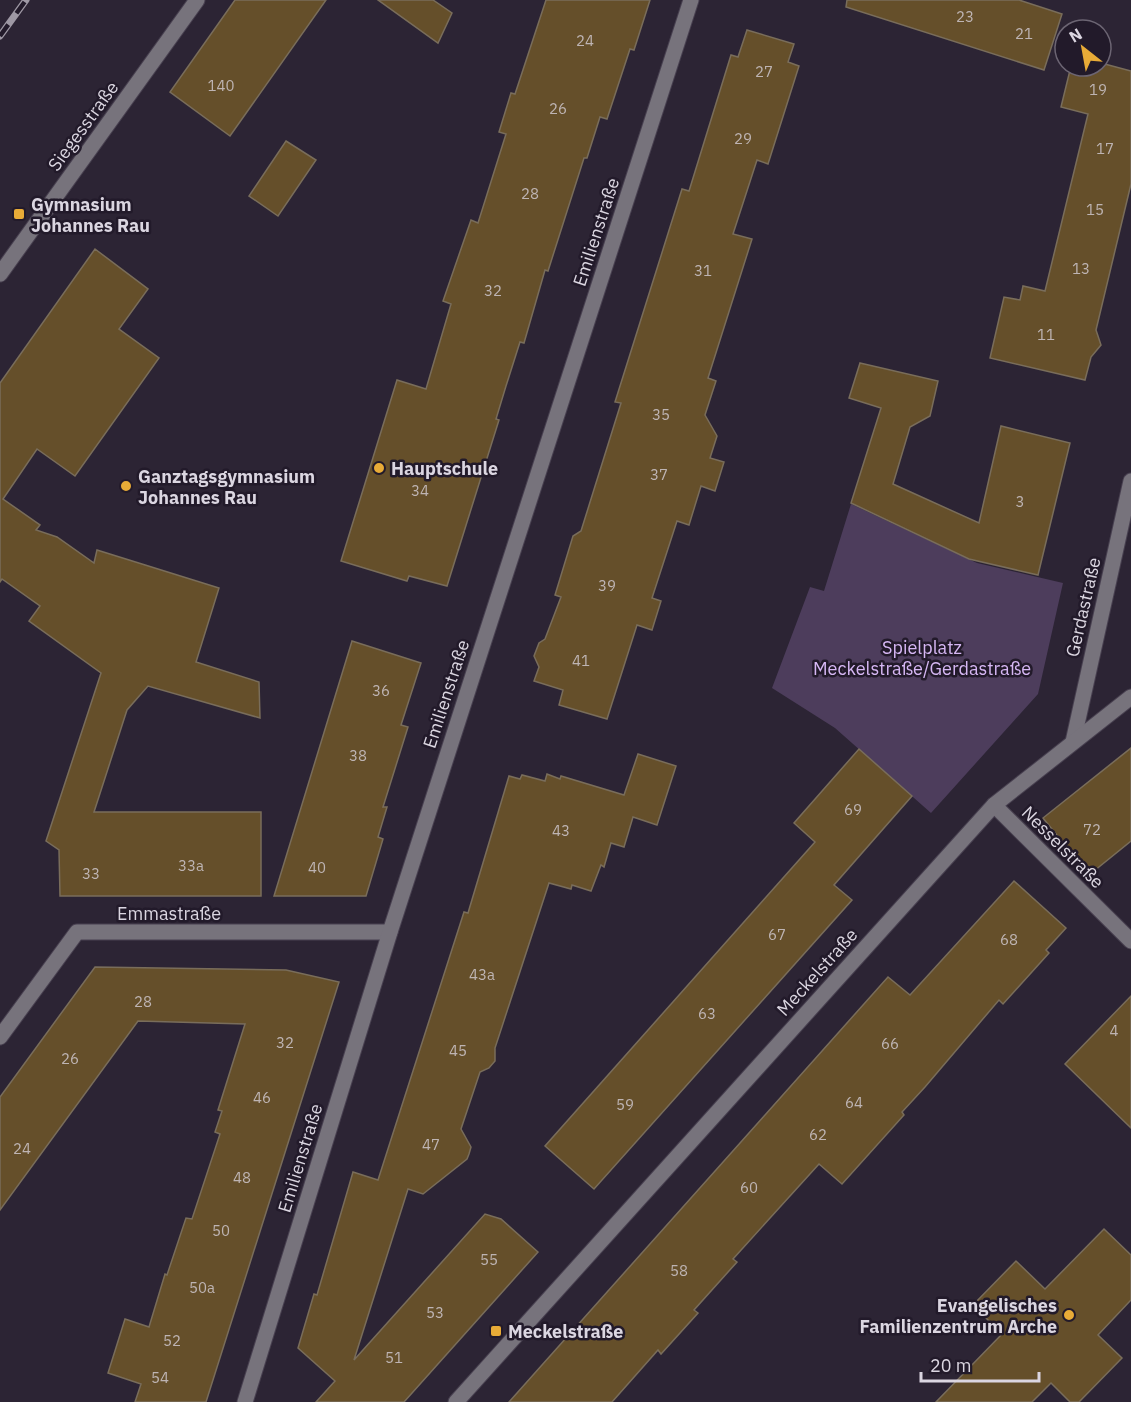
<svg xmlns="http://www.w3.org/2000/svg" width="1131" height="1402" viewBox="0 0 1131 1402" font-family="'IBM Plex Sans',sans-serif">
<rect width="100%" height="100%" fill="#2c2434"/>
<polygon fill="#4d3d5c" points="851,504 977,563 1063,583 1038,694 931,813 835,728 772,688 810,587 824,591"/>
<g fill="#654f2a" stroke="#796d5b" stroke-width="1.5">
<polygon points="235,0 326,0 230,136 170,92"/>
<polygon points="378,0 433,0 452,13 438,43"/>
<polygon points="546,0 650,0 634,50 630,49 607,119 600,117 587,158 584,158 548,271 545,270 524,343 520,342 506,386 496,419 499,420 447,586 409,576 407,581 341,561 397,380 426,389 451,304 443,301 471,220 478,223 506,134 499,132 511,93 515,94"/>
<polygon points="847,0 1019,0 1062,14 1044,70 846,7"/>
<polygon points="747,30 794,44 788,62 799,66 768,164 757,160 733,234 752,239 708,378 716,381 705,415 717,436 710,458 724,462 715,491 701,486 689,525 677,521 652,598 661,601 652,630 637,625 607,719 559,705 563,690 534,681 539,667 534,656 539,643 545,639 561,597 555,595 573,536 581,531 621,403 615,402 682,189 689,191 731,55 738,57"/>
<polygon points="1101,63 1131,71 1131,184 1096,330 1101,345 1091,357 1085,380 990,358 1004,297 1020,300 1023,286 1045,291 1088,114 1061,107 1071,66 1101,66"/>
<polygon points="286,141 316,160 278,216 249,196"/>
<polygon points="95,249 148,289 119,329 159,358 75,476 37,449 3,499 40,525 36,530 57,537 94,563 97,550 219,588 196,662 259,682 260,718 148,686 127,710 94,812 261,812 261,896 60,896 59,850 46,841 101,673 29,621 40,606 2,579 0,582 0,383"/>
<polygon points="860,363 938,381 930,416 910,427 893,484 979,523 1001,426 1070,443 1038,575 969,559 851,503 881,408 849,398"/>
<polygon points="352,641 421,663 401,725 408,727 383,807 387,807 378,837 383,839 366,896 274,896"/>
<polygon points="1131,748 1131,841 1089,875 1043,818"/>
<polygon points="859,749 912,796 834,885 852,900 594,1189 545,1146 815,842 794,823"/>
<polygon points="638,754 676,766 657,825 633,817 624,847 611,843 604,867 601,865 591,891 572,885 571,889 549,883 495,1048 495,1061 489,1068 480,1072 461,1129 471,1147 469,1154 467,1159 423,1194 408,1189 354,1360 485,1214 501,1219 538,1252 404,1402 316,1402 335,1381 298,1348 314,1294 317,1295 353,1172 378,1180 464,912 468,913 509,776 520,779 522,775 545,781 547,774 560,779 561,776 624,795"/>
<polygon points="1014,881 1066,928 1046,950 1049,953 1003,1004 999,1000 925,1087 902,1112 904,1115 842,1184 819,1164 733,1259 737,1262 694,1310 698,1313 661,1354 658,1350 612,1402 509,1402 888,977 910,995"/>
<polygon points="95,967 286,970 339,982 206,1402 135,1402 141,1384 108,1373 125,1319 149,1327 165,1274 167,1275 186,1218 192,1219 220,1134 215,1132 222,1111 218,1110 245,1024 138,1021 0,1210 0,1097"/>
<polygon points="1131,996 1131,1128 1065,1064"/>
<polygon points="1104,1229 1131,1255 1131,1300 1098,1335 1122,1358 1079,1402 1070,1402 1051,1383 1032,1402 936,1402 1002,1334 973,1305 1016,1261 1045,1289"/>
</g>
<g fill="none" stroke-linecap="round" stroke-linejoin="round">
<g stroke="#484050" stroke-width="17">
<g id="minor">
<polyline points="0,274 197,0"/>
<polyline points="1073,742 1131,481"/>
<polyline points="994,805 1131,941"/>
<polyline points="0,1037 77,932 390,932"/>
<polyline points="245,1402 390,932 691,0"/>
<polyline points="456,1402 994,805 1131,697"/>
</g>
</g>
<use href="#minor" stroke="#77737c" stroke-width="15"/>
<g stroke="#9e98a4" stroke-width="7">
<polyline id="rail" points="0,36 26,0"/>
</g>
<use href="#rail" stroke="#221a2a" stroke-width="4.5" stroke-dasharray="14" stroke-linecap="butt"/>
</g>
<g fill="#e8ab37" stroke="#221a2a" stroke-width="2">
<rect x="13" y="208" width="12" height="12" rx="3"/>
<circle cx="379" cy="468" r="6"/>
<circle cx="126" cy="486" r="6"/>
<circle cx="1069" cy="1315" r="6"/>
<rect x="490" y="1325" width="12" height="12" rx="3"/>
</g>
<g text-anchor="middle" dominant-baseline="central" stroke-width="5" stroke-linejoin="round" paint-order="stroke">
<g font-size="15" fill="#beb4b3">
<text x="965" y="16">23</text>
<text x="1024" y="33">21</text>
<text x="585" y="40">24</text>
<text x="764" y="71">27</text>
<text x="221" y="85">140</text>
<text x="1098" y="89">19</text>
<text x="558" y="108">26</text>
<text x="743" y="138">29</text>
<text x="1105" y="148">17</text>
<text x="530" y="193">28</text>
<text x="1095" y="209">15</text>
<text x="1081" y="268">13</text>
<text x="703" y="270">31</text>
<text x="493" y="290">32</text>
<text x="1046" y="334">11</text>
<text x="661" y="414">35</text>
<text x="659" y="474">37</text>
<text x="420" y="490">34</text>
<text x="1020" y="501">3</text>
<text x="607" y="585">39</text>
<text x="581" y="660">41</text>
<text x="381" y="690">36</text>
<text x="358" y="755">38</text>
<text x="853" y="809">69</text>
<text x="1092" y="829">72</text>
<text x="561" y="830">43</text>
<text x="191" y="865">33a</text>
<text x="317" y="867">40</text>
<text x="91" y="873">33</text>
<text x="777" y="934">67</text>
<text x="1009" y="939">68</text>
<text x="482" y="974">43a</text>
<text x="143" y="1001">28</text>
<text x="707" y="1013">63</text>
<text x="1114" y="1030">4</text>
<text x="285" y="1042">32</text>
<text x="890" y="1043">66</text>
<text x="458" y="1050">45</text>
<text x="70" y="1058">26</text>
<text x="262" y="1097">46</text>
<text x="854" y="1102">64</text>
<text x="625" y="1104">59</text>
<text x="818" y="1134">62</text>
<text x="431" y="1144">47</text>
<text x="22" y="1148">24</text>
<text x="242" y="1177">48</text>
<text x="749" y="1187">60</text>
<text x="221" y="1230">50</text>
<text x="489" y="1259">55</text>
<text x="679" y="1270">58</text>
<text x="202" y="1287">50a</text>
<text x="435" y="1312">53</text>
<text x="172" y="1340">52</text>
<text x="394" y="1357">51</text>
<text x="160" y="1377">54</text>
</g>
<g font-size="18" fill="#dbd6e1" stroke="#221a2a">
<text transform="translate(83 126) rotate(-54)">Siegesstraße</text>
<text transform="translate(596 232) rotate(-72)">Emilienstraße</text>
<text transform="translate(1083 607) rotate(-77)">Gerdastraße</text>
<text transform="translate(446 694) rotate(-72)">Emilienstraße</text>
<text transform="translate(1063 847) rotate(45)">Nesselstraße</text>
<text x="169" y="913">Emmastraße</text>
<text transform="translate(817 972) rotate(-48)">Meckelstraße</text>
<text transform="translate(300 1158) rotate(-73)">Emilienstraße</text>
</g>
<g font-size="18" font-weight="bold" fill="#dbd6e1" stroke="#221a2a" text-anchor="start">
<text x="31" y="204">Gymnasium<tspan x="31" dy="21">Johannes Rau</tspan></text>
<text x="391" y="468">Hauptschule</text>
<text x="138" y="476">Ganztagsgymnasium<tspan x="138" dy="21">Johannes Rau</tspan></text>
<text x="1057" y="1305" text-anchor="end">Evangelisches<tspan x="1057" dy="21">Familienzentrum Arche</tspan></text>
<text x="508" y="1331">Meckelstraße</text>
</g>
<g font-size="18" fill="#d6b7f4" stroke="#221a2a">
<text x="922" y="647">Spielplatz<tspan x="922" dy="21">Meckelstraße/Gerdastraße</tspan></text>
</g>
</g>
<g transform="translate(1083 48) rotate(329)"><circle r="28" fill="#221a2a" stroke="#6c6573" stroke-width="1.5"/>
<path d="M0-4.5L10 22L0 15L-10 22Z" fill="#e8ab37"/>
<text y="-9" font-size="16" font-weight="bold" text-anchor="middle" fill="#dbd6e1">N</text>
</g>
<path d="M921 1372v9h118v-9" fill="none" stroke="#dbd6e1" stroke-width="3"/>
<text x="930" y="1372" font-size="18" fill="#dbd6e1" stroke="#221a2a" stroke-width="4.5" paint-order="stroke">20 m</text>
</svg>
